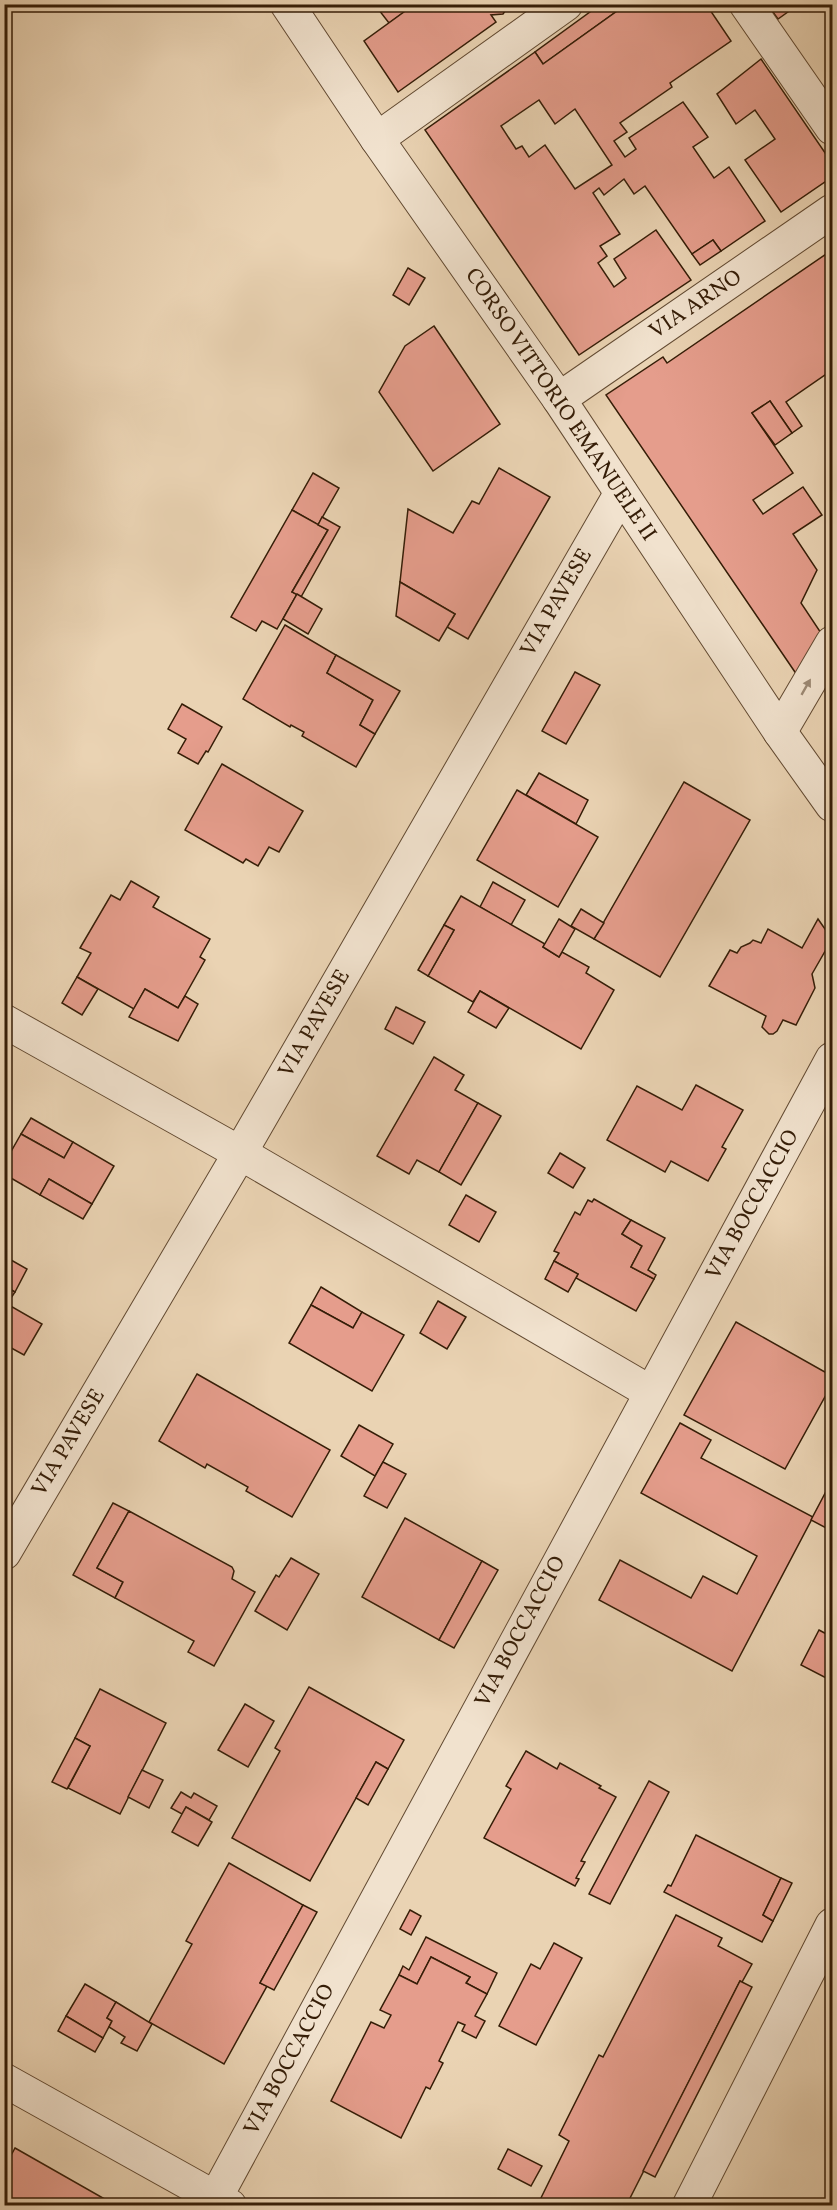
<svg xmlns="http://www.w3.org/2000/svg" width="837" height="2210" viewBox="0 0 837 2210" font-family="Vollkorn,serif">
<rect width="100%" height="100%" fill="#ead3b3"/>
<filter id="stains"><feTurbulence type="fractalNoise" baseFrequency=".00333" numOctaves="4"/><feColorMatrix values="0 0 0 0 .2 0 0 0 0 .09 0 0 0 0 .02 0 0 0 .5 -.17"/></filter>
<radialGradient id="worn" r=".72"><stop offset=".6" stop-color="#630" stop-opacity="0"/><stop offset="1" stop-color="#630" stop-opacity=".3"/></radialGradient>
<g fill="#e59d8c" stroke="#351d07" stroke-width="1.5" fill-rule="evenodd">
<polygon points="409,4 411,7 389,23 375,5"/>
<polygon points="415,4 521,4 515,9 508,7 503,14 491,15 496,22 398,92 364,41"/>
<polygon points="601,4 613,4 617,11 543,64 535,52"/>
<path d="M 613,4 L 706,4 L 731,41 L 670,83 L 672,87 L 620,123 L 627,132 L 614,141 L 625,157 L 636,149 L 629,138 L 683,102 L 708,137 L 693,147 L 714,178 L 729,167 L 765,221 L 721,251 L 713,240 L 692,254 L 645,186 L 634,194 L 624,179 L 604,195 L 599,188 L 593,193 L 620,234 L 600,246 L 607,256 L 598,263 L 614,287 L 626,278 L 614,259 L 656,230 L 691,280 L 579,355 L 425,130 L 535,52 L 543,64 L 617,11 ZM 539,100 L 555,124 L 575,109 L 612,165 L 575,189 L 545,145 L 529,157 L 522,146 L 516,149 L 501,126 Z"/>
<polygon points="767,4 799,4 778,19"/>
<polygon points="761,59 832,163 832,177 781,212 745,160 775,139 755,110 736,124 717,94"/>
<polygon points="713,240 721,251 700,265 692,254"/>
<polygon points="832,250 832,370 786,402 802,426 792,433 770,401 752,413 793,473 753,500 763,514 803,487 822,515 793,534 817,570 801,603 821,633 797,675 606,395 663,357 667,363"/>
<polygon points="408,268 425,278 409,305 393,295"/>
<polygon points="434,326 500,424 433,471 379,392 405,346"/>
<polygon points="770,401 792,433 775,445 752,413"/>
<polygon points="499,468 550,497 468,639 447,627 455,614 400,582 408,509 453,533 472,501 479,504"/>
<polygon points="313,473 339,488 318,525 292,510"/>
<polygon points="292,510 328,530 292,592 297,594 277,629 262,621 256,631 231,617"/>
<polygon points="322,517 340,527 301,597 292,592 328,530 318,525"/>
<polygon points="400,582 455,614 439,641 396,616"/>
<polygon points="297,594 322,609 308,634 283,619"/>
<polygon points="285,625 336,655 327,673 373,700 360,725 375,734 356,767 302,736 304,732 291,725 290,727 243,699"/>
<polygon points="336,655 400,691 375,734 360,725 373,700 327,673"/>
<polygon points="575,672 600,685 566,744 542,731"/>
<polygon points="182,704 222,727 208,752 206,751 198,764 178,753 186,739 168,729"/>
<polygon points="222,764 303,811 279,852 269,847 258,866 246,859 243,863 185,830"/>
<polygon points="539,773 588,800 576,824 526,795"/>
<polygon points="684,782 750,820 660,977 594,939"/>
<polygon points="517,790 598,837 558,907 477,860"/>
<polygon points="131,881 159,897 153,907 210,939 200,957 205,960 178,1008 145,989 134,1009 77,977 91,953 80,948 111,895 120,900"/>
<polygon points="493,882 525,900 511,925 480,907"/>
<polygon points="461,896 545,944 543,947 559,957 562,952 589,967 586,973 614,990 581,1049 480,991 473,1002 428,976 454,930 444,925"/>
<polygon points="581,909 604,923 594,939 571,926"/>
<polygon points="559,919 575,929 559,957 543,947"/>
<polygon points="818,919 832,939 812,974 815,988 796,1025 783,1020 777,1031 773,1034 769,1034 762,1027 766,1016 709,986 730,950 737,953 741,947 750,943 753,940 761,943 768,929 802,948"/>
<polygon points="444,925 454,930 428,976 418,970"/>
<polygon points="77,977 98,989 82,1015 62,1003"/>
<polygon points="145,989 178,1008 185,996 198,1004 178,1041 129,1017"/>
<polygon points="480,991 509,1008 496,1028 468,1012"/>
<polygon points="396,1007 425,1022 413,1044 385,1029"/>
<polygon points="434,1057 464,1075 455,1090 478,1103 439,1172 417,1160 409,1174 377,1156"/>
<polygon points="696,1085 743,1110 722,1147 726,1149 708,1181 671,1161 665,1172 607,1140 637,1086 682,1110"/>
<polygon points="478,1103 501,1116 461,1185 439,1172"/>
<polygon points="31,1118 73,1142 64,1158 21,1134"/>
<polygon points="21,1134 64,1158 73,1142 114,1166 92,1204 49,1179 40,1195 4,1174 4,1164"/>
<polygon points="560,1153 585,1168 573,1188 548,1173"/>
<polygon points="49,1179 92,1204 83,1219 40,1195"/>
<polygon points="466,1195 496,1212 479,1242 449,1225"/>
<polygon points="594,1199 631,1220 622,1234 642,1246 631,1267 654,1279 636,1311 576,1278 578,1274 554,1261 559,1253 554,1251 575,1212 580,1215 588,1200 592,1202"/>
<polygon points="631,1220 665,1238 648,1270 656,1275 654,1279 631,1267 642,1246 622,1234"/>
<polygon points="4,1256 27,1269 15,1292 4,1286"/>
<polygon points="554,1261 578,1274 568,1292 545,1279"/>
<polygon points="4,1286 15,1292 7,1304 42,1324 24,1355 4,1344"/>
<polygon points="321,1287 362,1312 353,1328 311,1305"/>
<polygon points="438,1301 466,1317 447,1349 420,1333"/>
<polygon points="311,1305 353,1328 362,1312 404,1335 372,1391 289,1343"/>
<polygon points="736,1322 832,1376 832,1384 785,1469 684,1415"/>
<polygon points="197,1374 330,1450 292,1517 246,1491 248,1487 207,1464 205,1468 159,1441"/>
<polygon points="680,1423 711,1440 701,1458 813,1517 732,1671 599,1600 620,1560 691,1598 703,1576 737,1594 757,1556 641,1493"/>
<polygon points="359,1425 393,1444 375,1476 341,1456"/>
<polygon points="383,1462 406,1474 387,1508 364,1496"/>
<polygon points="832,1480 832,1531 811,1520"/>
<polygon points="113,1503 129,1511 97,1568 123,1582 115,1598 73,1575"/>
<polygon points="129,1511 232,1567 234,1571 232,1579 255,1592 214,1666 188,1652 194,1641 115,1598 123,1582 97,1568"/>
<polygon points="405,1518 482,1561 439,1640 362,1597"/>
<polygon points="291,1558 319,1574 287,1630 255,1611 276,1575 279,1577"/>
<polygon points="482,1561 498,1570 454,1648 439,1640"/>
<polygon points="819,1630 832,1637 832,1681 801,1665"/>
<polygon points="309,1687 404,1740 388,1769 376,1762 310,1881 232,1838 280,1751 275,1748"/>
<polygon points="100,1689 166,1723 120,1814 68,1788 90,1746 75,1738"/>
<polygon points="245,1704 274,1721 248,1767 218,1750"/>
<polygon points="75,1738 90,1746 67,1789 52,1782"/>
<polygon points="526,1751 557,1769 560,1763 601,1786 599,1788 616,1797 581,1861 585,1862 576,1878 579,1879 575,1886 484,1838 511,1789 506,1786"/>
<polygon points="376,1762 388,1769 368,1805 356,1798"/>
<polygon points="142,1770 163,1780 149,1808 128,1797"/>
<polygon points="649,1781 669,1792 610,1904 589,1894"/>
<polygon points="181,1792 191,1798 194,1793 217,1806 209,1820 186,1807 182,1814 171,1808"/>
<polygon points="186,1807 212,1822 198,1846 172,1832"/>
<polygon points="696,1835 781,1878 763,1915 773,1921 762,1942 664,1892 668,1885 671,1886"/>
<polygon points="229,1863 303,1905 260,1983 267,1986 224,2064 149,2022 192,1944 186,1941"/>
<polygon points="781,1878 792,1883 773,1921 763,1915"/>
<polygon points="303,1905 317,1912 274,1990 260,1983"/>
<polygon points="410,1910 421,1916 411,1935 400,1929"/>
<polygon points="676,1915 722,1938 718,1946 752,1964 742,1982 740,1981 626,2206 537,2206 569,2141 559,2135 599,2055 603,2057"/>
<polygon points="426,1937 497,1973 487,1994 466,1983 470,1977 431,1957 417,1984 399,1975 403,1966 409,1970"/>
<polygon points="554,1943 582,1958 536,2045 499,2026 531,1964 540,1969"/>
<polygon points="431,1957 470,1977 466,1983 487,1994 475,2016 485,2021 476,2038 462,2031 465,2025 458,2022 439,2061 443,2063 430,2089 426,2087 401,2138 331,2101 371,2022 384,2028 391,2015 380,2010 399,1975 417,1984"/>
<polygon points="740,1981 752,1987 655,2177 643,2171"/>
<polygon points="85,1984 116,2002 107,2018 112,2021 103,2038 66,2016"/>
<polygon points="116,2002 152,2024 137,2051 121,2043 125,2037 109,2027 112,2021 107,2018"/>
<polygon points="66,2016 103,2038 95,2052 58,2031"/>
<polygon points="15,2148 117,2206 4,2206 4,2158 8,2161"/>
<polygon points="508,2149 542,2166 531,2186 498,2169"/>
</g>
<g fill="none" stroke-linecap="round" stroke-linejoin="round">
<g stroke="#624a32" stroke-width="35">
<g id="minor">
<polyline points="287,4 377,139 559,399 780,732 832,805"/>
<polyline points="746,4 832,128"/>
<polyline points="377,139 566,4"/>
<polyline points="559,399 832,211"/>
<polyline points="780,732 832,643"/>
<polyline points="4,1021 240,1153 650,1392"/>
<polyline points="4,1553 240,1153 621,493"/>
<polyline points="4,2080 230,2206"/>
<polyline points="211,2206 832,1059"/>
<polyline points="689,2206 832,1925"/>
</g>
</g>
<use href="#minor" stroke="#f1e2ce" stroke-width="33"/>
</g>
<defs><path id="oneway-solid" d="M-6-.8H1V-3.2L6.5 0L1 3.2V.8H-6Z" transform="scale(1.5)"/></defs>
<use fill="#9c8974" href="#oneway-solid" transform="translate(806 687) rotate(-60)"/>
<g text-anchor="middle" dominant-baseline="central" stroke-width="6" stroke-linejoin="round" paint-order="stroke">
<g font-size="22" fill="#351d07" stroke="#f1e2ce">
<text transform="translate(696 305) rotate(-34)">VIA ARNO</text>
<text transform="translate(560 405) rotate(56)">CORSO VITTORIO EMANUELE II</text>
<text transform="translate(557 603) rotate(-60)">VIA PAVESE</text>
<text transform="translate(315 1024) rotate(-60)">VIA PAVESE</text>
<text transform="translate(753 1205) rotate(-61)">VIA BOCCACCIO</text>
<text transform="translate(69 1443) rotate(-59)">VIA PAVESE</text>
<text transform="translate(521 1632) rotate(-62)">VIA BOCCACCIO</text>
<text transform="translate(290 2060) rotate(-62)">VIA BOCCACCIO</text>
</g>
</g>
<rect width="837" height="2210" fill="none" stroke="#ead3b3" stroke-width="24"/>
<rect x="6" y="6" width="825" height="2198" fill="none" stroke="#351d07" stroke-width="3"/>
<rect x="12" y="12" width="813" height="2186" fill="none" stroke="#351d07" stroke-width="1.5"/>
<rect width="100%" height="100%" filter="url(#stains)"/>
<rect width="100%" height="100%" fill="url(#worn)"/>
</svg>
